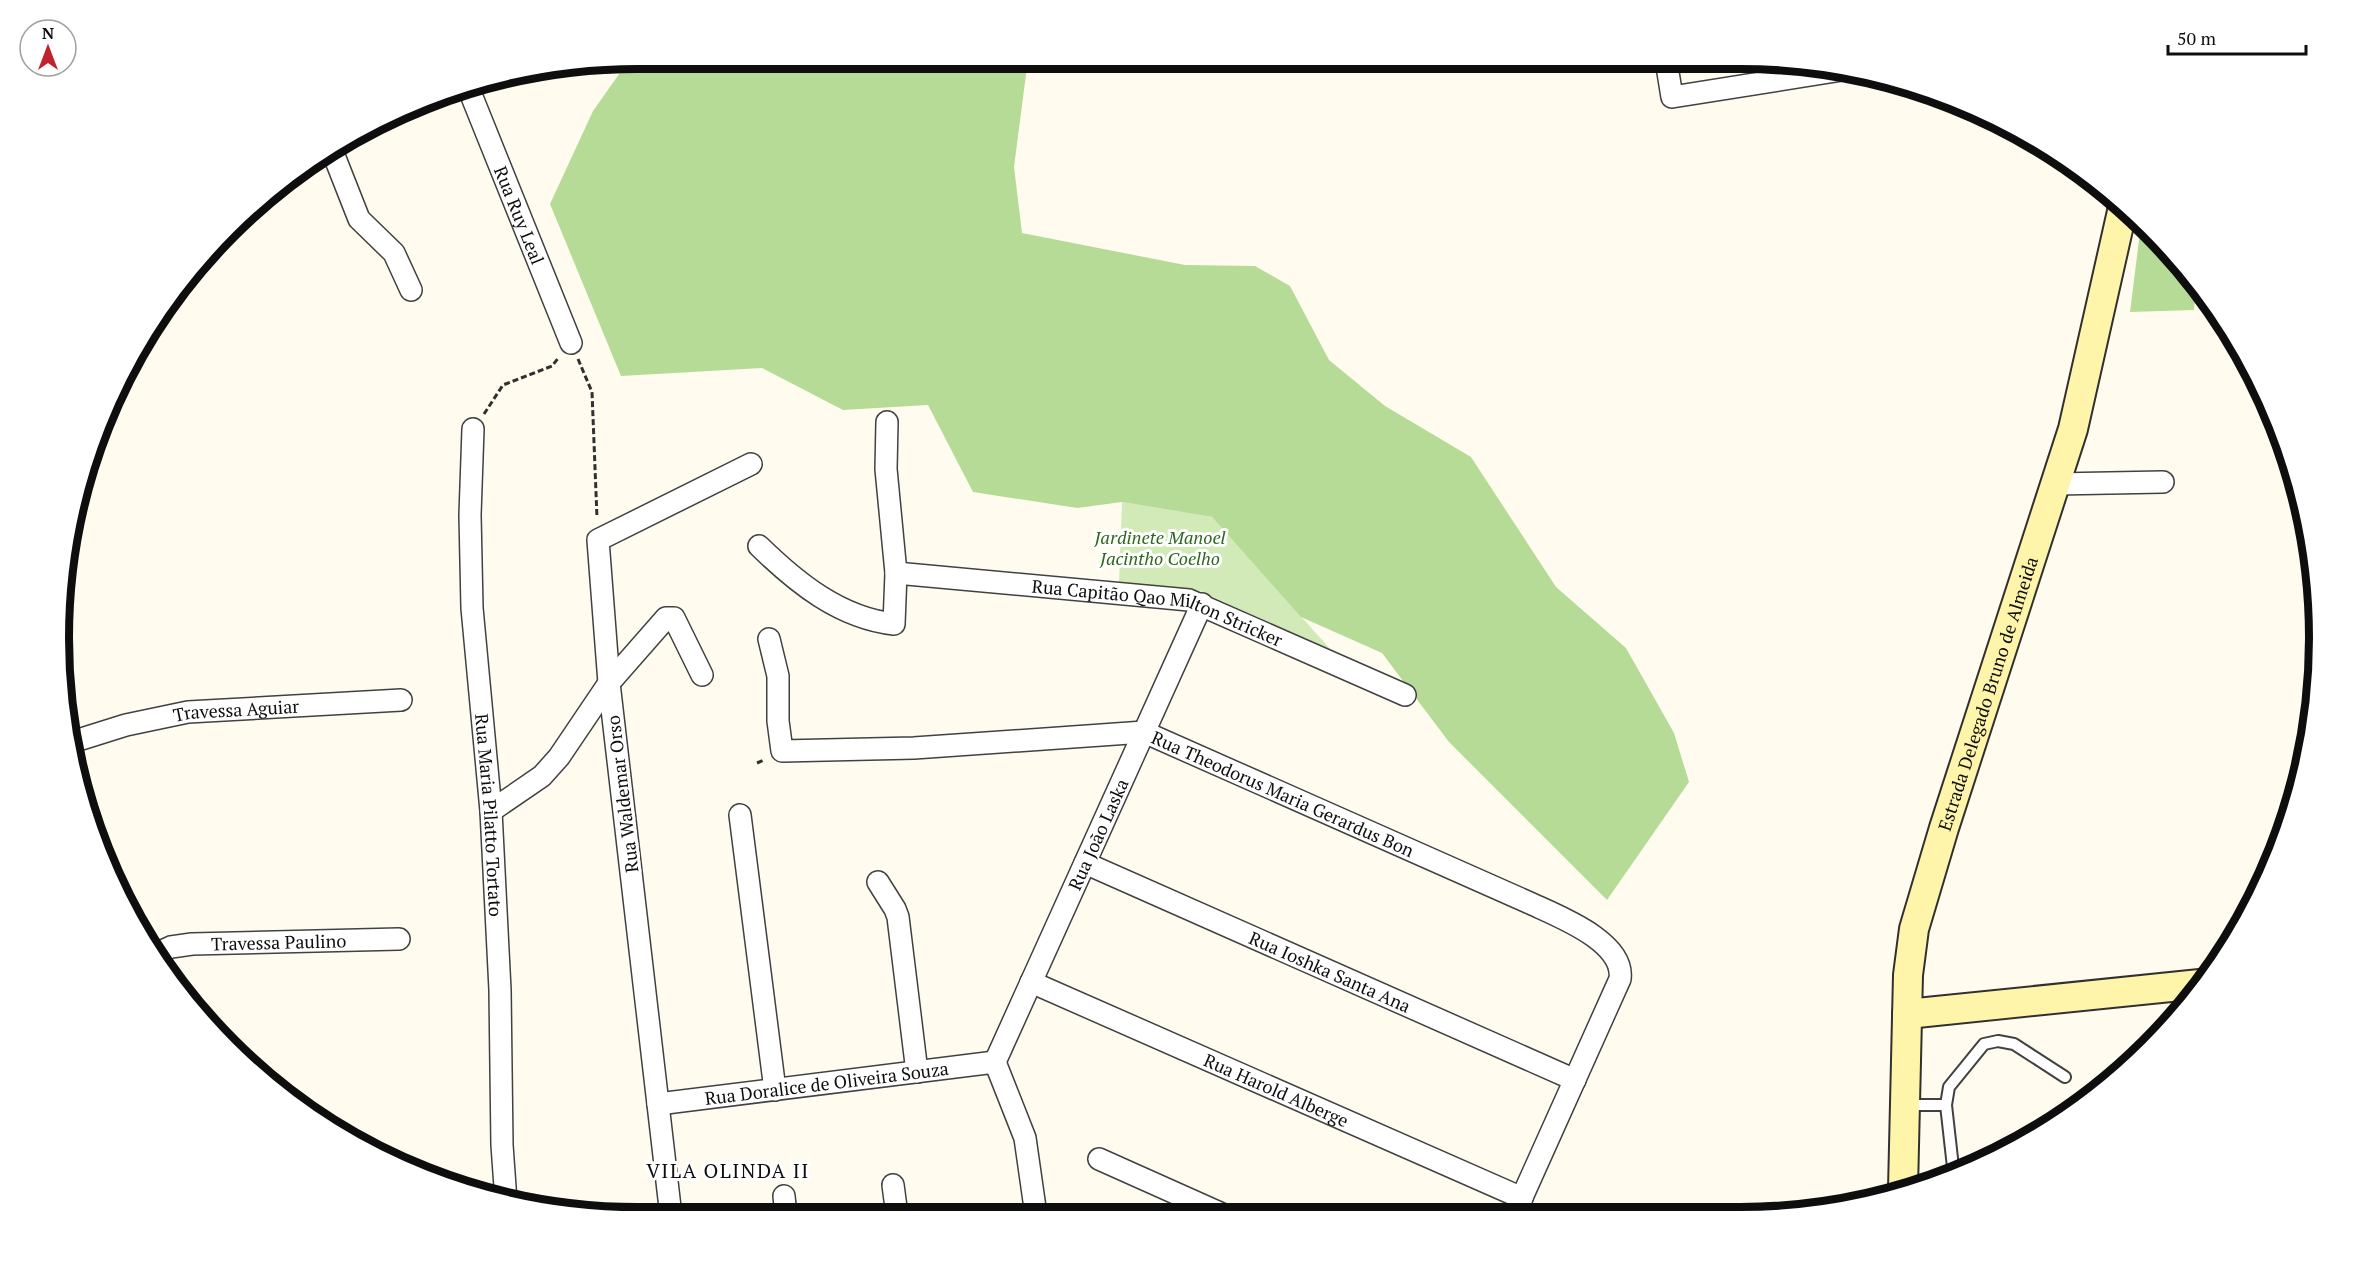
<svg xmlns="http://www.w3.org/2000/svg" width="2378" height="1276" viewBox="0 0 2378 1276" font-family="'PT Serif',serif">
<rect width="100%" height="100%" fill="#fffcef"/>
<polygon fill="#d2eab8" points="1122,502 1212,517 1332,651 1200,591 1119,582"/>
<g fill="#b6db97">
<polygon points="638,59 1028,59 1014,167 1022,233 1185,265 1255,266 1290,286 1329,360 1385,406 1471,457 1556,587 1626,648 1674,733 1689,782 1607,900 1449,742 1382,653 1301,617 1212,517 1122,502 1077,508 973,492 928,405 843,410 762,368 621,376 550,204 593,111 629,60"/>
<polygon points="2141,224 2176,256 2196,284 2194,310 2130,312"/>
</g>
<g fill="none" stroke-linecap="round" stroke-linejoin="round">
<g stroke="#414141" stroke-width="14">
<g id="service">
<polyline points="1907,1105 1946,1105"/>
<polyline points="1954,1176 1946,1105 1949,1087 1984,1044 1998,1041 2014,1044 2065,1077"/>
</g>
</g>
<g stroke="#414141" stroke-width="24">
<g id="minor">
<polyline points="1666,60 1672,97 1842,70"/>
<path id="s1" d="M 468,87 L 571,343"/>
<polyline points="333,153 359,219 394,253 411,290"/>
<path id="s2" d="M 473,429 L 470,515 L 472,608 L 491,811 L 500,990 L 502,1145 L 506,1201"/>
<polyline points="2056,484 2163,482"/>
<path d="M 759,546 C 797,583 840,618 894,624 L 896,573 L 886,469 L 887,422"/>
<path id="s3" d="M 896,573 L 1189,600 L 1405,695"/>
<path id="s4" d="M 769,639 L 778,676 L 778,721 L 782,751 L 914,748 L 1144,732 L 1532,904 C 1560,917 1625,942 1620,979 L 1515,1213"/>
<path id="s5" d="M 75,741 L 126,725 L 188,712 L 401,700"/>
<polyline points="491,811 542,776 559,757 609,683 666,618 674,618 702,675"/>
<polyline points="740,815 775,1090"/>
<path id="s6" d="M 1085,863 L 1575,1080"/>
<polyline points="878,882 895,909 898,917 917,1072"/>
<path id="s7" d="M 160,952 L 171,947 L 192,944 L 399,939"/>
<path id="s8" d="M 1031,982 L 1522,1198"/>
<path id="s9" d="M 995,1062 L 1202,604"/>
<polyline points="995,1062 1025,1138 1036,1215"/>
<path id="s10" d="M 658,1104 L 995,1062"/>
<polyline points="1099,1159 1222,1214"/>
<polyline points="893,1185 897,1215"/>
<polyline points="784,1196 786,1216"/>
<polyline points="671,1216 609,683 598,540 751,464"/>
</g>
</g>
<g stroke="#303030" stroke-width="32">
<g id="secondary">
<polyline points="1907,1014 2200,984"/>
<path id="s11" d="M 1903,1189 L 1908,975 L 1914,929 L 1944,828 L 2073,429 L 2123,207"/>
</g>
</g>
<g stroke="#303030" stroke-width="3" stroke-dasharray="6 3" stroke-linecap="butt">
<polyline points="578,359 592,392 597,518"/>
<polyline points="484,414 503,385 552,366 559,357"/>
<polyline points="757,763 764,760"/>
</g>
<use href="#service" stroke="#fff" stroke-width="10"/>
<use href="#minor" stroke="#fff" stroke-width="21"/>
<use href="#secondary" stroke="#fff5aa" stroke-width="28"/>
</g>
<g text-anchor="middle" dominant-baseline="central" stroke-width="6" stroke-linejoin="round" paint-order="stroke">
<g font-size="18" fill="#0e0e0e" stroke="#fff">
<text stroke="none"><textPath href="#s1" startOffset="138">Rua Ruy Leal</textPath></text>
<text stroke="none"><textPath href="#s3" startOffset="266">Rua Capitão Qao Milton Stricker</textPath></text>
<text stroke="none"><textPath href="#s11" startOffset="507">Estrada Delegado Bruno de Almeida</textPath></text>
<text stroke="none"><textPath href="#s5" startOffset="165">Travessa Aguiar</textPath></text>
<text transform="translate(622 794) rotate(-97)">Rua Waldemar Orso</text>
<text stroke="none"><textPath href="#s4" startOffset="628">Rua Theodorus Maria Gerardus Bon</textPath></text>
<text stroke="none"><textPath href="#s2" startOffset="387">Rua Maria Pilatto Tortato</textPath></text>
<text stroke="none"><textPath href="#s9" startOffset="250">Rua João Laska</textPath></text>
<text stroke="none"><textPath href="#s7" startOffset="120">Travessa Paulino</textPath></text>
<text stroke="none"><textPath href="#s6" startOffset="268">Rua Ioshka Santa Ana</textPath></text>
<text stroke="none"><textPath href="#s10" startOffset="170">Rua Doralice de Oliveira Souza</textPath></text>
<text stroke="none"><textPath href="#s8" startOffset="268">Rua Harold Alberge</textPath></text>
</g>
<g font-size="18" font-style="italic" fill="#2d671d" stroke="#fff">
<text x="1160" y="537">Jardinete Manoel<tspan x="1160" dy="21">Jacintho Coelho</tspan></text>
</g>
<g font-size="20" letter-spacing="1.5" fill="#0e0e0e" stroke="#fff">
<text x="728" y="1170">VILA OLINDA II</text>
</g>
</g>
<path d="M0 0H2378V1276H0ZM638 69H1740A569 569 0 0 1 2309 638V638A569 569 0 0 1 1740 1207H638A569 569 0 0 1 69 638V638A569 569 0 0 1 638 69Z" fill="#fff" fill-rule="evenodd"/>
<path fill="none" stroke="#0e0e0e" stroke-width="8" d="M638 69H1740A569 569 0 0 1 2309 638V638A569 569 0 0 1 1740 1207H638A569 569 0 0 1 69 638V638A569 569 0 0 1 638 69Z"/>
<g transform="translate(48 48)"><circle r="28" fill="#ffffff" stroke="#9f9f9f" stroke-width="1.5"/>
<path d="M0-4.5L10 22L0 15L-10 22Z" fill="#c1232c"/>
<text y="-9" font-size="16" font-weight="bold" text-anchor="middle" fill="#0e0e0e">N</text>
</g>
<path d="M2168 45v9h138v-9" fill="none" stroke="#0e0e0e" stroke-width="3"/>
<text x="2177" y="45" font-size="18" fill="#0e0e0e" stroke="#ffffff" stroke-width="4.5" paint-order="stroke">50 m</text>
</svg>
